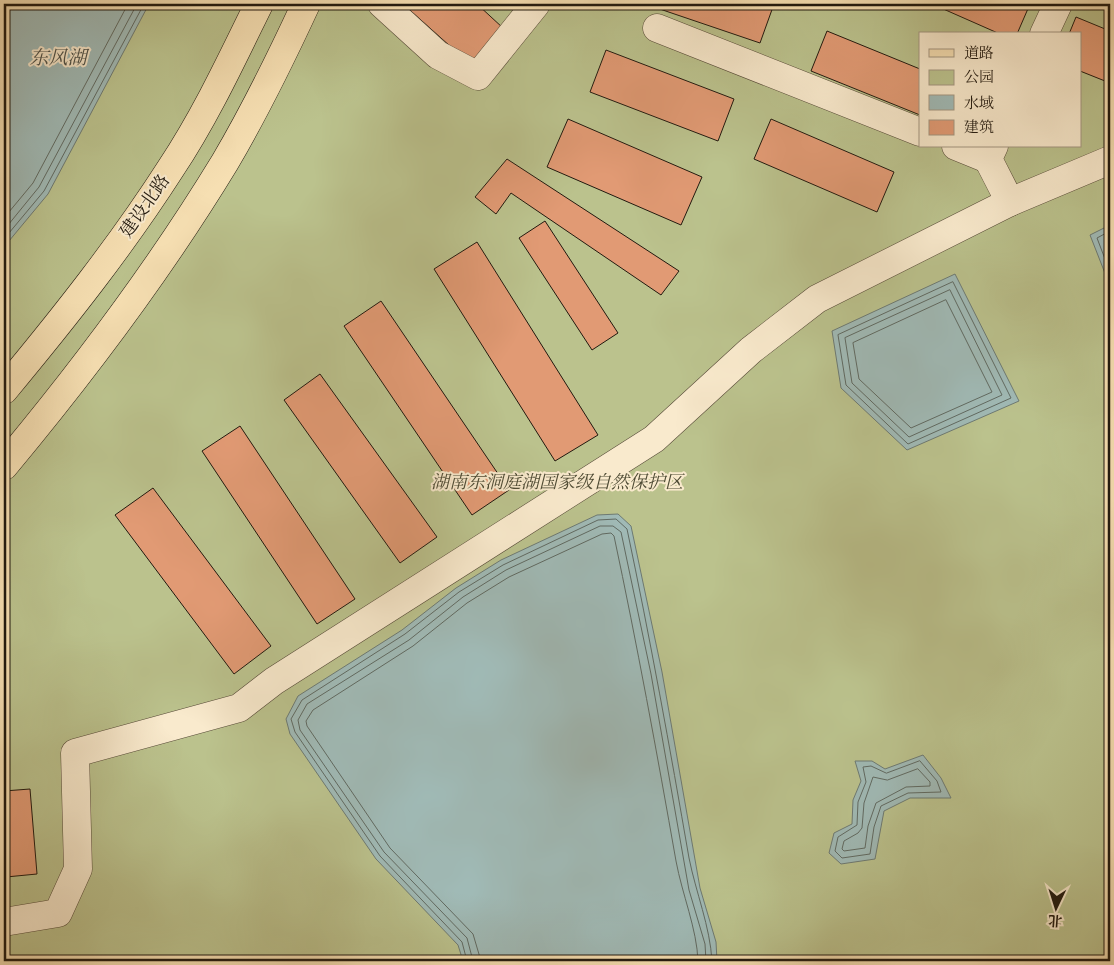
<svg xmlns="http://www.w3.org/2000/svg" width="1114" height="965" viewBox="0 0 1114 965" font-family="Cardo,'Noto Serif SC',serif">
<rect width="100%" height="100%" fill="#f6dfb2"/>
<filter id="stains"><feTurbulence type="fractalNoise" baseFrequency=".004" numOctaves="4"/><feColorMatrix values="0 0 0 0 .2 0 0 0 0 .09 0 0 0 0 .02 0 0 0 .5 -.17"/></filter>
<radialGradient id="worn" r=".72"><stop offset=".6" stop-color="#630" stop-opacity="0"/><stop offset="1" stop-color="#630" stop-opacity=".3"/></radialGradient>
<path fill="#bbc28d" stroke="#6e6e4e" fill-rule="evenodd" d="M 4,4 L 1110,4 L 1110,961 L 4,961 ZM 920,34 L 1080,34 L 1080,146 L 920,146 Z"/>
<g fill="#a0bab6" stroke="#6d7a73">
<polygon points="4,4 149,4 48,194 4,247"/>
<polygon points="1110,225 1110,286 1090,235"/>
<polygon points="955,274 1019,401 907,450 841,388 832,331"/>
<polygon points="618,514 631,526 662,672 700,888 716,942 717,961 463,961 458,945 376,859 290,734 286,719 298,696 402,630 456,588 501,560 597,515"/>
<polygon points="923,755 941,778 951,798 910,798 884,811 875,859 841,864 829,853 834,833 852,824 853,800 861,781 855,761 872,761 885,769"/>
</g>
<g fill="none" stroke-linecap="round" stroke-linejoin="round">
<g stroke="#606a62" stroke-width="1">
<polyline points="4,218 33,183 128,4"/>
<polyline points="4,230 39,187 137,4"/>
<polyline points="1110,231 1097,238 1110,272"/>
<polyline points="4,239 44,191 144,4"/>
<polygon points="953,282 1011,398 908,444 846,385 838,335"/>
<polygon points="950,290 1002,395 909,437 852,383 845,338"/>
<polygon points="946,300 992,392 911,428 859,379 853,343"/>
<polygon points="920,761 937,781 941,792 908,793 881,806 874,827 870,854 842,858 835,851 838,837 857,825 858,802 866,782 863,767 871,766 886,773"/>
<polygon points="918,769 930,782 930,786 906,787 876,803 868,826 865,848 844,851 842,849 844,841 858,833 862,828 864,803 873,777 887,780"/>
<path d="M 467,961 L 462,942 L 380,856 L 295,732 L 291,719 L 302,700 L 405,634 L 459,592 L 503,565 L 598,520 L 616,519 L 627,529 C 650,638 670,748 689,858 C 696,893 710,926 712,961"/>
<polyline points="473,961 467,938 384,852 300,730 298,720 307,704 409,640 463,597 506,570 600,526 613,526 621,532 651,674 689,890 705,944 706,961"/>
<path d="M 481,961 L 473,934 L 390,848 L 307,726 L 306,721 L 313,710 L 413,646 L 467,603 L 509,577 L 602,534 L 611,533 L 614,536 C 637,644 657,753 676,861 C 682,894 697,929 698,961"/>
</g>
</g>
<g fill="#e19a74" stroke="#21190f">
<polygon points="403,4 477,4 503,28 470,64"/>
<polygon points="645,4 774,4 760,43"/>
<polygon points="932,4 1030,4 1017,34 1000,34"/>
<polygon points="1076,17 1110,31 1110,83 1080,71 1080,34 1069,34"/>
<polygon points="827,31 920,69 920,115 811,71"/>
<polygon points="606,50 734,99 718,141 590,92"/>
<polygon points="568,119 702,177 681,225 547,167"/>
<polygon points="771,119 894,172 877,212 754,159"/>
<polygon points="507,159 679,271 661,295 511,193 496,214 475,197"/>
<polygon points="545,221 618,333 592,350 519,238"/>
<polygon points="477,242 598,435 555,461 434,269"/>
<polygon points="381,301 509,490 472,515 344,326"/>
<polygon points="320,374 437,537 400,563 284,400"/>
<polygon points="240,426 355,599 317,624 202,451"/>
<polygon points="153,488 271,646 234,674 115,515"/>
<polygon points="30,789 37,874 6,877 4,791"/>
</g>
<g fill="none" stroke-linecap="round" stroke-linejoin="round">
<g stroke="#564a38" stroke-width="29">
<g id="minor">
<polyline points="382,4 438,55 478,76 536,4"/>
<polyline points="657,28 920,132"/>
<polyline points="1044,34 1058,4"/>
<polyline points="956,146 988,159"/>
<polyline points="994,146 988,159 1010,202"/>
<polyline points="4,922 58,913 78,869 75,753 239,708 274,681 654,439 751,350 817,299 1010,202 1110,160"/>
</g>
</g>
<g stroke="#21190f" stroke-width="29">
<g id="major">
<path d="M 4,390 C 63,319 121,246 171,168 C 205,117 232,59 259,4"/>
<path d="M 4,466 C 84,370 160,269 225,162 C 255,111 281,58 306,4"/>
</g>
</g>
<use href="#minor" stroke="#f9eacd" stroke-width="28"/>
<use href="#major" stroke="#f6dfb2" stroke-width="28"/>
</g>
<g text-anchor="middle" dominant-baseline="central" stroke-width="4" stroke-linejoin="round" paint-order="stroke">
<g font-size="18" fill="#21190f" stroke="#f9eacd">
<text transform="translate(145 206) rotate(-55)">建设北路</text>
</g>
<g font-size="18" font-style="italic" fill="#4f4c35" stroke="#f9eacd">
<text x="557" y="482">湖南东洞庭湖国家级自然保护区</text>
</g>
<g font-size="19" font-style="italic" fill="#4d5149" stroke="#f9eacd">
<text x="58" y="58">东风湖</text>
</g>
</g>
<rect width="1114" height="965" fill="none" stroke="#f6dfb2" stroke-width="20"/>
<rect x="5" y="5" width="1104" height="955" fill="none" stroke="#21190f" stroke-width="2.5"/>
<rect x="10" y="10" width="1094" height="945" fill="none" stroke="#21190f"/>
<rect x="919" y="32" width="162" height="115" fill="#f9eacd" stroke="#a39681"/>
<rect x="929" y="49" width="25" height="8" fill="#f6dfb2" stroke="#a39681"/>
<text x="964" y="58" font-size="15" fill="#21190f">道路</text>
<rect x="929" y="70" width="25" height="15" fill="#bbc28d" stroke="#a39681"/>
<text x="964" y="82" font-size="15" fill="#21190f">公园</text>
<rect x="929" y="95" width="25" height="15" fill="#a0bab6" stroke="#a39681"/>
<text x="964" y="108" font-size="15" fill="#21190f">水域</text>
<rect x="929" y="120" width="25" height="15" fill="#e19a74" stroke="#a39681"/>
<text x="964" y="132" font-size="15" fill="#21190f">建筑</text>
<g transform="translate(1056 908) rotate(184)" stroke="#f9eacd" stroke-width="4" paint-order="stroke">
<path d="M0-4L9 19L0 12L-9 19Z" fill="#21190f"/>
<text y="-8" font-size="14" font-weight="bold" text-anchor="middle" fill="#21190f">北</text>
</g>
<rect width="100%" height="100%" filter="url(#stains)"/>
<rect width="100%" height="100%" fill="url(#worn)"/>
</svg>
